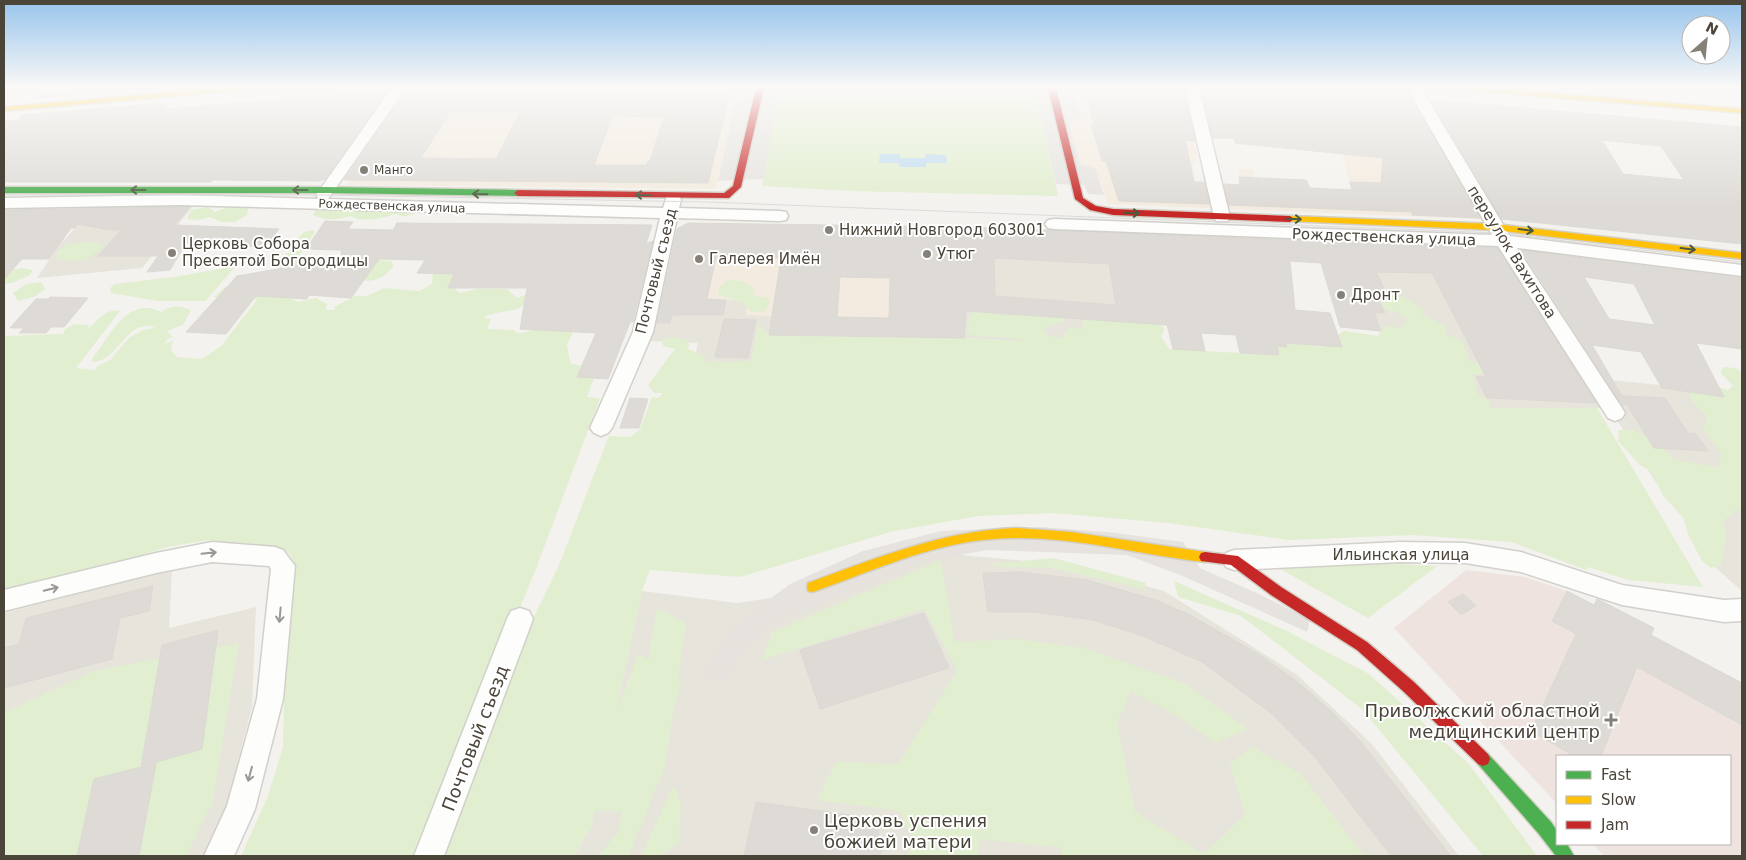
<svg xmlns="http://www.w3.org/2000/svg" width="1746" height="860" viewBox="0 0 1746 860" font-family="'DejaVu Sans',sans-serif">
<rect width="100%" height="100%" fill="#f4f2ee"/>
<g fill="#e7e4dc">
<polygon points="194,205 142,268 37,278 57,248 95,206"/>
<polygon points="969,227 993,228 1108,255 1124,347 964,338"/>
<polygon points="1336,230 1494,236 1604,408 1472,409 1403,385"/>
<polygon points="662,299 748,300 772,315 763,363 694,361 698,343 649,341"/>
<polygon points="1599,379 1690,388 1742,400 1742,591 1716,568 1722,536 1689,487 1657,484 1617,420 1624,420"/>
<polygon points="939,553 1070,565 1164,591 1296,674 1371,743 1459,856 574,856 591,827 642,591 737,603 824,590"/>
<polygon points="172,570 169,628 256,607 252,707 226,807 204,856 4,856 4,613"/>
</g>
<g fill="#f3ebdf">
<polygon points="417,88 647,90 736,92 737,94 716,189 347,185 412,90"/>
<polygon points="1076,94 1187,94 1194,121 1191,121 1198,158 1192,165 1196,182 1207,182 1211,207 1209,208 1108,204 1095,168 1080,164 1069,122 1082,119"/>
<polygon points="1350,95 1405,95 1411,97 1484,217 1480,219 1230,209 1226,207 1220,184 1240,185 1238,169 1253,170 1255,186 1288,179 1306,180 1310,188 1351,190 1343,154 1361,156 1359,147 1364,118"/>
<polygon points="688,223 969,227 964,338 769,335 772,316 746,315 748,300 662,299 682,226"/>
</g>
<polygon fill="#eee3df" points="1466,570 1525,577 1567,591 1594,605 1597,598 1654,628 1651,635 1742,683 1742,856 1604,856 1593,844 1730,844 1730,756 1557,756 1557,804 1394,628"/>
<g fill="#e1eecf">
<polygon points="787,92 1034,94 1036,96 1058,196 851,191 762,186 777,96"/>
<path d="M 350,205 L 355,211 L 364,207 L 414,207 L 417,212 C 409,217 403,217 395,214 C 380,219 365,223 350,216 C 337,220 325,221 313,215 L 317,208 Z"/>
<polygon points="208,207 215,212 227,207 248,208 247,215 235,222 221,222 210,217 198,220 187,219 191,210"/>
<polygon points="313,230 315,232 298,257 309,263 333,258 339,263 287,276 278,266 280,257 290,252 289,247 304,232"/>
<path d="M 97,242 L 104,245 C 87,263 81,262 57,259 L 57,251 L 68,244 Z"/>
<path d="M 378,260 L 391,261 L 394,266 C 381,280 374,283 356,279 L 358,271 Z"/>
<polygon points="236,266 205,301 158,301 111,293 110,288 115,284 174,277"/>
<polygon points="23,268 33,270 30,275 12,283 4,284 4,270"/>
<path d="M 462,270 L 451,286 L 460,293 L 477,289 L 507,289 L 517,298 L 537,291 C 515,320 508,305 483,318 L 491,319 L 487,329 L 514,330 L 516,333 L 524,333 L 534,329 L 573,332 L 567,345 L 570,363 L 582,366 L 578,377 L 594,378 L 587,397 L 600,398 L 537,566 L 419,856 L 241,856 L 268,796 L 283,747 L 286,608 L 294,561 L 288,552 L 276,549 L 209,540 L 167,547 L 103,568 L 4,591 L 4,336 L 64,334 L 64,330 L 74,324 L 88,325 L 89,328 C 98,320 108,307 120,311 L 76,368 L 96,370 L 96,367 L 111,359 L 129,338 L 143,330 L 155,328 C 128,316 118,362 93,362 L 92,359 C 109,337 128,295 161,312 C 172,305 179,305 191,310 L 183,325 L 167,331 L 173,337 L 168,339 L 164,344 L 173,341 L 171,350 L 177,357 L 202,359 L 221,346 L 257,300 C 239,292 232,302 214,297 L 225,287 L 257,281 L 272,292 L 299,302 L 316,298 L 327,304 L 326,310 L 335,310 L 334,307 L 355,296 L 367,296 L 384,288 L 419,291 L 432,284 L 433,271 Z"/>
<polygon points="728,280 743,281 754,288 754,295 770,299 766,311 751,312 743,303 719,295 718,288"/>
<polygon points="41,282 45,289 36,296 18,301 13,293 26,284"/>
<path d="M 1369,293 L 1400,296 L 1423,308 L 1422,315 L 1446,326 L 1446,335 L 1462,340 L 1470,362 L 1497,363 L 1509,376 L 1473,374 L 1477,393 L 1492,403 L 1488,408 L 1597,408 L 1703,587 L 1628,580 L 1588,567 L 1586,570 L 1511,542 L 1412,535 L 1289,540 L 1168,523 L 1054,513 L 978,516 L 890,532 L 740,577 L 650,570 L 642,591 L 616,713 L 638,654 L 648,660 L 657,608 L 686,623 L 678,680 L 682,683 L 675,701 L 665,766 L 629,856 L 599,856 L 619,830 L 622,811 L 595,811 L 591,827 L 574,856 L 435,856 L 495,698 L 559,565 L 609,436 L 630,437 L 640,429 L 652,397 L 658,398 L 663,393 L 654,393 L 648,385 L 675,349 L 663,346 L 662,339 L 674,337 L 690,341 L 688,349 L 701,354 L 706,359 L 704,361 L 729,362 L 751,360 L 758,324 L 766,333 L 793,333 L 799,336 L 964,338 L 1024,341 C 1009,334 985,340 967,334 L 969,316 L 976,311 L 1010,316 L 1029,302 L 1064,307 L 1064,321 L 1043,329 L 1048,336 L 1062,338 L 1069,327 L 1083,329 L 1083,320 L 1096,313 L 1154,321 L 1165,328 L 1161,336 L 1169,349 L 1276,355 L 1276,337 L 1320,347 L 1344,331 L 1378,336 L 1385,326 L 1400,328 L 1408,320 L 1397,312 L 1375,307 Z"/>
<polygon points="1723,367 1735,368 1742,372 1742,510 1736,511 1724,520 1726,536 1722,565 1711,568 1702,561 1688,534 1684,519 1662,494 1652,472 1640,465 1618,441 1619,430 1634,430 1658,443 1675,460 1719,467 1721,454 1703,427 1708,418 1689,397 1694,387 1709,384 1728,390 1733,386 1721,373"/>
<polygon points="1054,558 1146,583 1144,589 1051,568 1002,567 989,564"/>
<polygon points="1273,558 1437,566 1368,618 1273,565"/>
<polygon points="941,560 955,642 1016,639 1084,648 1186,684 1248,729 1215,743 1181,718 1131,691 1117,723 1135,812 1204,854 1245,815 1230,764 1253,747 1301,774 1364,856 1062,856 1062,848 980,839 977,856 908,856 911,838 900,811 817,800 836,762 898,764 957,671 924,609 762,660 772,632"/>
<polygon points="1174,581 1285,630 1369,674 1469,764 1537,856 1483,856 1362,709 1241,616 1178,597"/>
<polygon points="239,643 213,801 186,856 4,856 4,713 94,671"/>
<polygon points="673,786 681,802 679,843 661,856 641,856"/>
</g>
<g fill="#e6e3df">
<polygon points="737,94 777,96 764,179 718,181"/>
<polygon points="1036,96 1075,96 1082,119 1069,122 1080,164 1095,168 1104,195 1088,194 1084,185 1056,184"/>
<polygon points="1040,527 1108,532 1183,542 1200,568 1259,594 1310,620 1307,632 1185,577 1127,555 987,550 923,562 773,623 743,650 722,684 701,674 733,626 790,584 863,551 941,531"/>
</g>
<polygon fill="#c0ddf1" points="880,154 900,154 900,158 925,158 925,154 946,155 947,163 926,163 926,167 899,167 899,163 879,163"/>
<g fill="#dedbd6" stroke="#dcd9d4" fill-rule="evenodd">
<polygon points="46,88 164,88 37,98"/>
<polygon points="376,92 387,92 325,179 319,181 213,180 211,182 4,182 4,121 18,120 22,115 166,103 166,109"/>
<path d="M 405,92 L 645,95 L 729,95 L 708,183 L 344,180 ZM 450,112 L 520,112 L 496,159 L 421,158 ZM 613,116 L 664,117 L 650,161 L 648,161 L 647,165 L 594,165 Z"/>
<polygon points="1087,97 1185,97 1195,141 1185,140 1194,182 1204,182 1209,204 1119,201 1106,161 1102,161 1091,124 1094,124"/>
<polygon points="1203,97 1411,99 1480,218 1412,215 1412,212 1229,205 1224,184 1240,185 1239,177 1306,180 1310,188 1352,190 1350,182 1381,183 1383,158 1235,143 1234,138 1213,138"/>
<path d="M 1431,100 L 1742,127 L 1742,244 L 1502,219 ZM 1602,140 L 1661,146 L 1684,180 L 1623,174 Z"/>
<polygon points="190,207 175,225 279,229 265,247 186,243 170,270 147,272 158,256 98,256 121,230 110,230 78,224 75,228 71,228 49,259 22,259 4,279 4,210"/>
<polygon points="325,221 353,222 348,229 393,230 397,223 652,225 646,244 653,241 633,322 630,322 608,379 577,377 596,333 520,329 527,288 448,288 454,274 417,273 425,260 379,259 351,298 309,295 307,299 256,296 226,334 186,332 237,276 342,258 341,250 306,249"/>
<path d="M 688,223 L 969,227 L 1497,248 L 1596,403 L 1487,398 L 1476,376 L 1486,377 L 1432,273 L 1376,272 L 1388,297 L 1377,297 L 1385,313 L 1374,313 L 1381,331 L 1340,327 L 1321,263 L 1290,261 L 1295,310 L 1330,313 L 1342,347 L 1286,343 L 1287,347 L 1277,346 L 1279,355 L 1240,353 L 1236,335 L 1201,333 L 1205,351 L 1173,349 L 1167,325 L 966,311 L 964,338 L 769,335 L 781,258 L 716,257 L 707,299 L 726,300 L 723,315 L 672,315 L 670,323 L 657,323 L 677,229 ZM 994,258 L 1109,264 L 1116,305 L 995,296 ZM 840,277 L 890,278 L 889,318 L 837,317 Z"/>
<path d="M 1521,250 L 1742,278 L 1742,349 L 1696,343 L 1724,397 L 1662,388 L 1641,352 L 1592,345 L 1622,396 L 1665,398 L 1688,433 L 1696,434 L 1708,451 L 1654,448 L 1627,405 L 1622,405 ZM 1584,277 L 1634,284 L 1655,325 L 1609,319 Z"/>
<polygon points="50,297 88,298 64,327 51,327 46,333 19,333 24,328 10,328 36,299 49,299"/>
<polygon points="724,319 756,320 748,358 715,357"/>
<polygon points="630,398 648,399 639,428 620,428"/>
<polygon points="1021,572 1087,580 1156,600 1190,615 1260,655 1294,679 1331,711 1361,742 1451,856 1391,856 1314,756 1271,713 1202,662 1143,636 1093,620 1034,612 988,612 983,573"/>
<polygon points="153,586 149,611 120,618 112,659 4,688 4,648 19,644 26,618"/>
<polygon points="1567,591 1594,605 1597,599 1599,600 1654,628 1651,635 1742,683 1742,725 1637,667 1601,756 1574,756 1531,731 1576,634 1552,621"/>
<polygon points="1463,594 1476,606 1461,615 1448,602"/>
<polygon points="924,613 949,668 820,709 800,650"/>
<polygon points="218,630 202,749 150,764 156,763 139,856 77,856 94,779 141,767 162,645"/>
<polygon points="756,802 872,818 877,822 879,828 878,834 883,845 880,856 744,856"/>
</g>
<g fill="none" stroke-linecap="round" stroke-linejoin="round">
<g stroke="#d2d0cb" stroke-width="3">
<g id="street">
<polygon points="392,88 406,88 328,199 663,208 667,196 679,196 681,200 679,208 780,211 786,212 788,216 786,220 780,221 677,218 653,332 612,428 608,433 601,436 594,433 590,428 633,332 660,218 181,205 4,208 4,198 181,195 319,199 316,195"/>
<polygon points="1185,88 1199,88 1230,217 1228,221 1216,221 1214,217"/>
<polygon points="1407,88 1421,88 1510,236 1742,265 1742,276 1517,248 1622,408 1625,413 1622,418 1615,421 1608,418 1498,246 1054,229 1048,228 1045,224 1048,220 1054,219 1492,235"/>
<polygon points="212,542 275,547 283,550 295,566 283,699 255,809 234,856 204,856 227,806 257,699 271,569 269,566 212,562 156,573 4,611 4,590 156,553"/>
<polygon points="1400,542 1465,543 1521,552 1622,585 1724,600 1742,599 1742,621 1724,622 1622,605 1521,572 1465,563 1400,562 1234,570 1226,567 1222,560 1226,553 1234,550"/>
<polygon points="520,608 529,611 533,619 444,856 414,856 507,619 511,611"/>
</g>
</g>
<g stroke="#d3cfc5" stroke-width="3">
<g id="fast">
<polygon points="4,187 327,187 518,190 522,193 518,196 327,193 4,193"/>
<polygon points="1483,752 1488,754 1551,822 1557,831 1557,844 1567,844 1574,856 1556,856 1539,834 1478,764 1476,759 1478,754"/>
</g>
</g>
<g stroke="#d3cfc5" stroke-width="3">
<g id="slow">
<polygon points="220,88 247,88 243,90 4,111 4,107"/>
<polygon points="1461,88 1489,88 1742,109 1742,113 1465,90"/>
<polygon points="1290,216 1495,224 1742,253 1742,259 1495,230 1287,221 1286,219"/>
<path d="M 1017,528 L 1071,532 L 1205,552 L 1209,553 L 1211,557 L 1209,561 L 1205,562 C 1132,554 1057,531 983,540 C 925,546 867,573 813,592 L 808,591 L 807,587 L 808,583 C 876,558 945,530 1017,528 Z"/>
</g>
</g>
<g stroke="#d3cfc5" stroke-width="3">
<g id="jam">
<polygon points="756,88 764,88 741,187 729,198 518,196 514,193 518,190 724,193 733,186"/>
<polygon points="1048,88 1056,88 1083,198 1096,206 1113,209 1290,216 1294,219 1290,222 1113,215 1090,210 1075,199"/>
<polygon points="1205,552 1238,556 1281,587 1367,642 1414,682 1488,754 1490,759 1488,764 1483,766 1478,764 1404,692 1357,650 1271,595 1231,565 1201,561 1199,557 1201,553"/>
</g>
</g>
<use href="#street" fill="#fdfdfc" fill-rule="evenodd"/>
<use href="#fast" fill="#4caf50" fill-rule="evenodd"/>
<use href="#slow" fill="#ffc107" fill-rule="evenodd"/>
<use href="#jam" fill="#c62828" fill-rule="evenodd"/>
<polyline stroke="#dbdbda" stroke-width="1" points="4,195 324,195 708,202 1499,233 1742,262"/>
</g>
<defs><path id="oneway-shaft" d="M-6 0H5M1.5-3L5.5 0L1.5 3" fill="none" stroke-width="1.6" stroke-linecap="round" stroke-linejoin="round" transform="scale(1.25)"/></defs>
<g stroke="#4b593e">
<use href="#oneway-shaft" transform="translate(138 190) rotate(-180)"/>
<use href="#oneway-shaft" transform="translate(300 190) rotate(-180)"/>
<use href="#oneway-shaft" transform="translate(480 194) rotate(-179)"/>
<use href="#oneway-shaft" transform="translate(643 195) rotate(-179)"/>
<use href="#oneway-shaft" transform="translate(1132 213) rotate(2)"/>
<use href="#oneway-shaft" transform="translate(1294 219) rotate(2)"/>
<use href="#oneway-shaft" transform="translate(1526 230) rotate(7)"/>
<use href="#oneway-shaft" transform="translate(1688 249) rotate(7)"/>
</g>
<g stroke="#9b9791">
<use href="#oneway-shaft" transform="translate(209 553) rotate(-6)"/>
<use href="#oneway-shaft" transform="translate(51 589) rotate(-14)"/>
<use href="#oneway-shaft" transform="translate(280 615) rotate(95)"/>
<use href="#oneway-shaft" transform="translate(250 774) rotate(105)"/>
</g>
<linearGradient id="sky" x2="0" y2="1"><stop stop-color="#98c4ec"/><stop offset="0.42" stop-color="#faf9f7"/><stop offset="1" stop-color="#faf9f7" stop-opacity="0"/></linearGradient>
<rect width="1746" height="208" fill="url(#sky)"/>
<g fill="#868178" stroke="#fff" stroke-width="2">
<circle cx="364" cy="170" r="5"/>
<circle cx="829" cy="230" r="5"/>
<circle cx="172" cy="253" r="5"/>
<circle cx="927" cy="254" r="5"/>
<circle cx="699" cy="259" r="5"/>
<circle cx="1341" cy="295" r="5"/>
<path d="M1608.5 712.5h5v5h5v5h-5v5h-5v-5h-5v-5h5z"/>
<circle cx="814" cy="830" r="5"/>
</g>
<g text-anchor="middle" dominant-baseline="central" stroke-width="4" stroke-linejoin="round" paint-order="stroke">
<g font-size="12" fill="#4b4439" stroke="#fff" text-anchor="start">
<text x="374" y="170">Манго</text>
</g>
<g font-size="12" fill="#4b4439" stroke="#fff">
<text transform="translate(392 206) rotate(2)">Рождественская улица</text>
</g>
<g font-size="15" fill="#4b4439" stroke="#fff" text-anchor="start">
<text x="839" y="230">Нижний Новгород 603001</text>
<text x="182" y="244">Церковь Собора<tspan x="182" dy="17">Пресвятой Богородицы</tspan></text>
<text x="937" y="254">Утюг</text>
<text x="709" y="259">Галерея Имён</text>
<text x="1351" y="295">Дронт</text>
</g>
<g font-size="15" fill="#4b4439" stroke="#fff">
<text transform="translate(1384 237) rotate(2)">Рождественская улица</text>
<text transform="translate(1512 252) rotate(58)">переулок Вахитова</text>
<text transform="translate(656 271) rotate(-76)">Почтовый съезд</text>
<text x="1401" y="555">Ильинская улица</text>
</g>
<g font-size="18" fill="#4b4439" stroke="#fff" text-anchor="end">
<text x="1600" y="710">Приволжский областной<tspan x="1600" dy="21">медицинский центр</tspan></text>
<text x="824" y="820" text-anchor="start">Церковь успения<tspan x="824" dy="21">божией матери</tspan></text>
</g>
<g font-size="18" fill="#4b4439" stroke="#fff">
<text transform="translate(475 738) rotate(-69)">Почтовый съезд</text>
</g>
</g>
<rect width="1746" height="860" fill="none" stroke="#4b4439" stroke-width="10"/>
<rect x="1556" y="755" width="175" height="90" fill="#ffffff" stroke="#b7b4b0"/>
<rect x="1566" y="771" width="25" height="8" fill="#4caf50" stroke="#b7b4b0"/>
<text x="1601" y="780" font-size="15" fill="#4b4439">Fast</text>
<rect x="1566" y="796" width="25" height="8" fill="#ffc107" stroke="#b7b4b0"/>
<text x="1601" y="805" font-size="15" fill="#4b4439">Slow</text>
<rect x="1566" y="821" width="25" height="8" fill="#c62828" stroke="#b7b4b0"/>
<text x="1601" y="830" font-size="15" fill="#4b4439">Jam</text>
<g transform="translate(1706 40) rotate(27)"><circle r="24" fill="#ffffff" stroke="#b7b4b0"/>
<path d="M0-4L9 19L0 12L-9 19Z" fill="#868178"/>
<text y="-8" font-size="14" font-weight="bold" text-anchor="middle" fill="#4b4439">N</text>
</g>
</svg>
